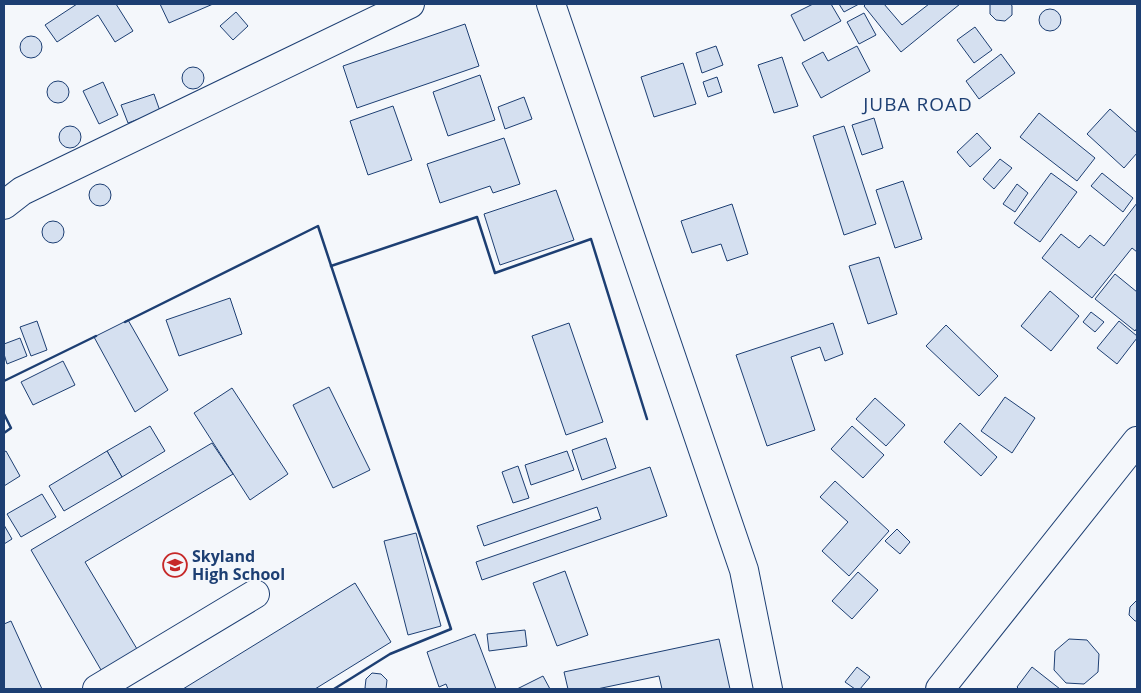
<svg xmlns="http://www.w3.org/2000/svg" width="1141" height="693" viewBox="0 0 1141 693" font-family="'Open Sans',sans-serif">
<rect width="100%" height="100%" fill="#f4f7fb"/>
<g fill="#d5e0f0" stroke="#1d3f73">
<polygon points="77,4 116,4 133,31 115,42 98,15 57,42 45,25"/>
<polygon points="160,4 213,4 169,23"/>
<polygon points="813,4 831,4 841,21 804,41 791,15"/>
<polygon points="839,4 859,4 844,12"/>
<polygon points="866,4 884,4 902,25 929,4 960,4 901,52 864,6"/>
<polygon points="990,4 1011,4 1012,6 1012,15 1005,21 996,20 990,14"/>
<circle cx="1050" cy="20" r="11"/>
<polygon points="236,12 248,26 233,40 220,26"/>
<polygon points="864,13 876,35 859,44 847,22"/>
<polygon points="465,24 479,66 357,108 343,66"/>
<polygon points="975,27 992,50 974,63 957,40"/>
<circle cx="31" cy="47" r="11"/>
<polygon points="716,46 723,65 702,73 696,53"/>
<polygon points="857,46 870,71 821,98 802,63 823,52 828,61"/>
<polygon points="1001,54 1015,73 979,99 966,81"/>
<polygon points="782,57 798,106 774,113 758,65"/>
<polygon points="683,63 696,104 654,117 641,77"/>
<circle cx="193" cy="78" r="11"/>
<polygon points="480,75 495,120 448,136 433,92"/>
<polygon points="717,77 722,92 708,97 703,82"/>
<circle cx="58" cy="92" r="11"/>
<polygon points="103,82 118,115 99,124 83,91"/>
<polygon points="154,94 160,111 128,123 121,105"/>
<polygon points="524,97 532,119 505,129 498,107"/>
<polygon points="393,106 412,160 368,175 350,121"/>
<polygon points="1110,109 1137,133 1137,153 1124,168 1087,134"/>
<polygon points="1039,113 1095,158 1077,181 1020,137"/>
<polygon points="874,118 883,148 862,155 852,125"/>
<polygon points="844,126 876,224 844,235 813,136"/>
<circle cx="70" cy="137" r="11"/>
<polygon points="977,133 991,148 970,167 957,152"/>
<polygon points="504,138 520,184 493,193 490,186 440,203 427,164"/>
<polygon points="1000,159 1012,168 994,189 983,179"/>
<polygon points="1051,173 1077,192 1040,242 1014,223"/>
<polygon points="1102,173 1133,198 1123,212 1091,186"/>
<polygon points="903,181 922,239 895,248 876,190"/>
<circle cx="100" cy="195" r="11"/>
<polygon points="1017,184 1028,193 1015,212 1003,204"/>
<polygon points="556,190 574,240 500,265 484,214"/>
<polygon points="1137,203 1137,252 1132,248 1092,298 1042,258 1061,234 1079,248 1090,235 1104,246"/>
<polygon points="732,204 748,254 727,261 721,244 692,253 681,221"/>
<circle cx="53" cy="232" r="11"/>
<polygon points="879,257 897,314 868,324 849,266"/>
<polygon points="1115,274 1137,292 1137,328 1135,331 1095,299"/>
<polygon points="1050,291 1079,316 1051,351 1021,326"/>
<polygon points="230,298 242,334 179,356 166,320"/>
<polygon points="1091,312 1104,322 1095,332 1083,322"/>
<polygon points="128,320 168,390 135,412 94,337"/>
<polygon points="37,321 47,350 31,356 20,327"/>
<polygon points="1119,321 1137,336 1137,338 1117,364 1097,348"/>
<polygon points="569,323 603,422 566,435 532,336"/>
<polygon points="833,323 843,354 825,361 820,347 791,357 815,430 767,446 736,355"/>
<polygon points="946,325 998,376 979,396 926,346"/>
<polygon points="20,338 27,356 7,364 4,354 4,344"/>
<polygon points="63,361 75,385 33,405 21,382"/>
<polygon points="329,387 370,470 333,488 293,405"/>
<polygon points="232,388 288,474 250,500 194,413"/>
<polygon points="1005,397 1035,418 1012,453 981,431"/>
<polygon points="875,398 905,425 886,446 856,419"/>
<polygon points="960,423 997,457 981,476 944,442"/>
<polygon points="150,426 165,451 122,477 107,451"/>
<polygon points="852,426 884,455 863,478 831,449"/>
<polygon points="606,438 616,468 582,480 572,450"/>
<polygon points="212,443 233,474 85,562 140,654 104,675 31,550"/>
<polygon points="6,451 20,476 4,486 4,452"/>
<polygon points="107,451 122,477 64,511 49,486"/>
<polygon points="567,451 574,470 531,485 525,465"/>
<polygon points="518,466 529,498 513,503 502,472"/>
<polygon points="650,467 667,516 482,580 476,562 601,519 597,507 484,546 477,526"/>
<polygon points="835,481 889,531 849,576 822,551 848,522 820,497"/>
<polygon points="42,494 56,517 21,537 7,514"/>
<polygon points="4,525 12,539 4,544"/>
<polygon points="897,529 910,542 900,554 885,541"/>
<polygon points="416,533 441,626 408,635 384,541"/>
<polygon points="565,571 588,635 557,646 533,583"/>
<polygon points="858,572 878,590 852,619 832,601"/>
<polygon points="355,583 391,642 315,689 183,689"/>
<polygon points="1136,601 1137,601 1137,621 1135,621 1129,615 1130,607"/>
<polygon points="11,621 42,689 4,689 4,624"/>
<polygon points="525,630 527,646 489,651 487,634"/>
<polygon points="475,634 496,689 448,689 446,684 439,687 427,652"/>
<polygon points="719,639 730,689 662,689 659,676 597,689 568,689 564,672"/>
<polygon points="1069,639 1087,640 1099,654 1098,672 1084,684 1066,683 1054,670 1055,651"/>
<polygon points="857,667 870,677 860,689 855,689 845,682"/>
<polygon points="1032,667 1060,689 1019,689 1017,687"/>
<polygon points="372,673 381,674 387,680 386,689 367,689 365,688 366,679"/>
<polygon points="543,676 550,689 517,689"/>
</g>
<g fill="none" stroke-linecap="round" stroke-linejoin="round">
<g stroke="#1d3f73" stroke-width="30">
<g id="street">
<polyline points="551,4 744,570 768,689"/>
<polyline points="4,205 22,191 410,4"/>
<polyline points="97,689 255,594"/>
</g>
</g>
<g stroke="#1d3f73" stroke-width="30">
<polyline id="secondary" points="940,689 1137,441"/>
</g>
<use href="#street" stroke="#f4f7fb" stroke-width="28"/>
<use href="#secondary" stroke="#f4f7fb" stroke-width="28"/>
<g stroke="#1d3f73" stroke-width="2.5">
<polyline points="331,266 477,217 495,273 591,239 647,419"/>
<polyline points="125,322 318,226 451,629 390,654 334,689"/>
<polyline points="4,381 96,336"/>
<polyline points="4,414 11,428 4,433"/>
</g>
</g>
<defs>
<g id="school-ring" transform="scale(1.25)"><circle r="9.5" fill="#f4f7fb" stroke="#c62828" stroke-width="1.5"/><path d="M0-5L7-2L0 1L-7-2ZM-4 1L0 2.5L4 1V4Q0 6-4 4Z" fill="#c62828"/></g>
</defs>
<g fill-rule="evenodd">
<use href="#school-ring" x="175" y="565"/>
</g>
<g text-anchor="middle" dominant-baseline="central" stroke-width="4" stroke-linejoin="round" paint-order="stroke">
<g font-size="16" font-weight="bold" fill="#1d3f73" stroke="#f4f7fb" text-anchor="start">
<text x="192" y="556">Skyland<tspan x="192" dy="18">High School</tspan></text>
</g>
<g font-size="19" letter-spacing="1" fill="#1d3f73" stroke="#f4f7fb">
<text x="918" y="104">JUBA ROAD</text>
</g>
</g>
<rect width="1141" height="693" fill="none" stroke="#1d3f73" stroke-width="10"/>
</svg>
